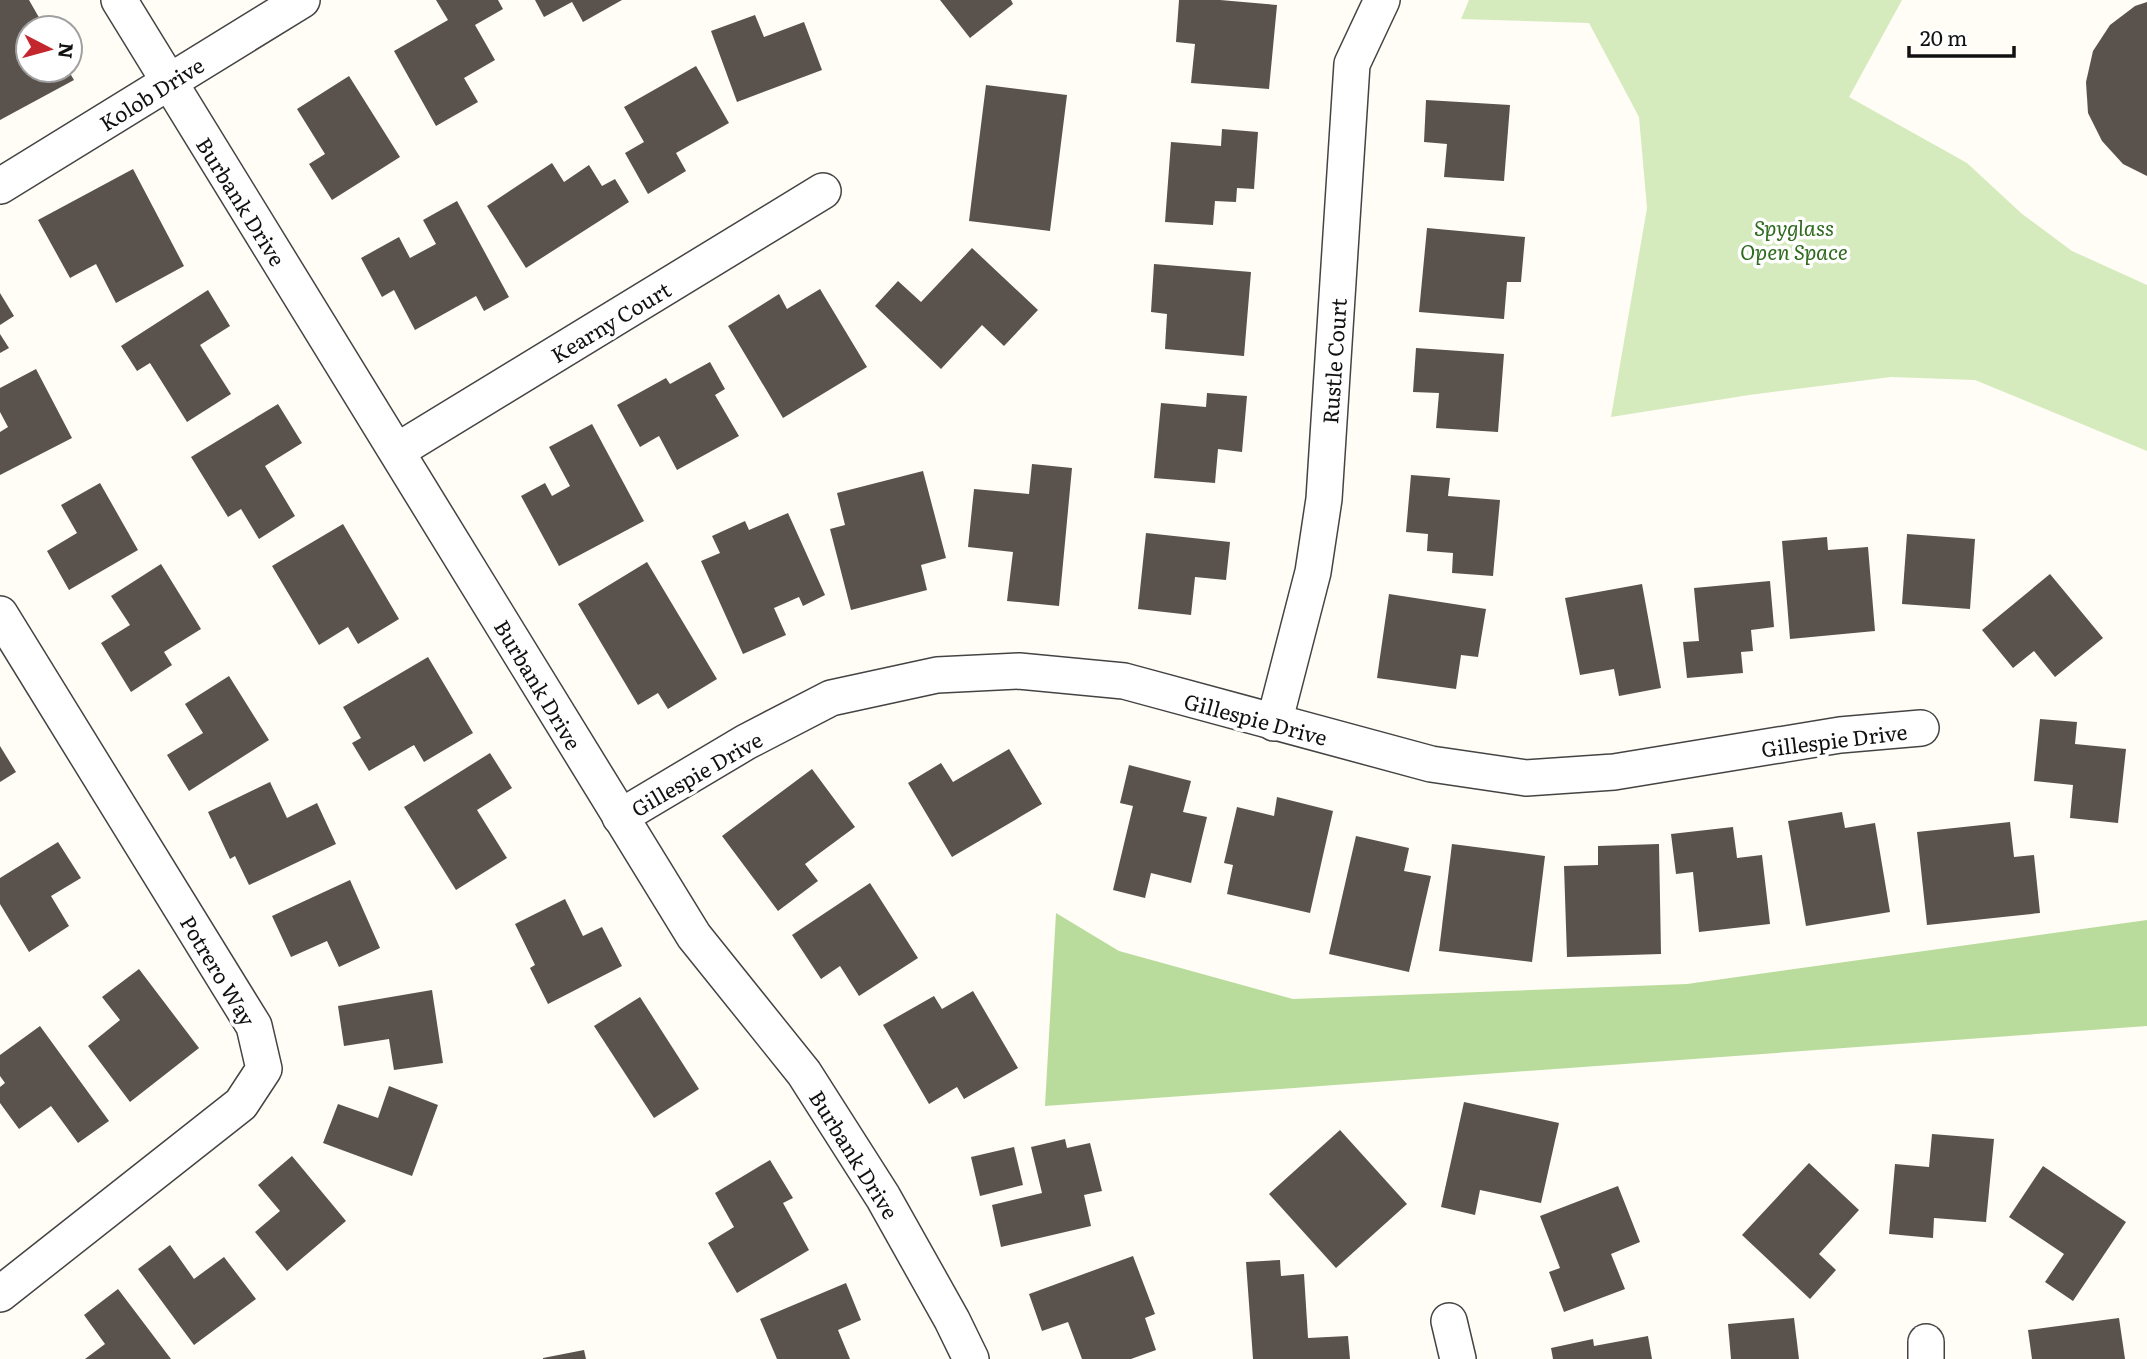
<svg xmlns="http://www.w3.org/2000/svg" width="2147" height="1359" viewBox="0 0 2147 1359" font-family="Literata,serif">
<rect width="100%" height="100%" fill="#fffdf5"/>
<polygon fill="#d5ebbd" points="1469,0 1902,0 1849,97 1967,163 2021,213 2072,251 2147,285 2147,451 1975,380 1891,377 1749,395 1611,417 1647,208 1639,117 1589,23 1461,19"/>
<polygon fill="#b9dc9c" points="1056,913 1119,951 1293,999 1687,984 2147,920 2147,1026 1045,1106"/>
<g fill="#5a524d">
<polygon points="0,0 29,0 45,28 28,28 28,70 68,70 74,80 0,120"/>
<polygon points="436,0 498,0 503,9 475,25 495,60 464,78 478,102 436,126 394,51 448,20"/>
<polygon points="535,0 622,0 583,22 572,2 544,17"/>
<polygon points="940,0 1011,0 1013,4 970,38"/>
<polygon points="1179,0 1220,0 1277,5 1269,89 1191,83 1195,44 1176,42"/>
<polygon points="2147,2 2147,176 2123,164 2102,141 2088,113 2086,82 2093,51 2110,25 2135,6"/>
<polygon points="755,15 764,37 804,22 822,70 737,102 711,31"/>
<polygon points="696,66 729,123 676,153 686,171 648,194 625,153 644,142 624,107"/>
<polygon points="349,76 400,157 332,200 309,164 325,154 297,109"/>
<polygon points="986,85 1067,95 1050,231 969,221"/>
<polygon points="1426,100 1510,105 1504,181 1444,177 1447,144 1424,142"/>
<polygon points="1222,129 1258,132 1254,189 1237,188 1236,202 1215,201 1213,225 1165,222 1171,142 1221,146"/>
<polygon points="552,163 564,182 589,165 602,186 615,179 629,202 526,268 487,206"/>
<polygon points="133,169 184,266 116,303 96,264 70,278 38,220"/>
<polygon points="457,201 509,297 484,311 476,296 415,330 394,290 382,297 361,258 399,237 410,258 436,244 423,220"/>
<polygon points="1427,228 1525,237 1521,282 1507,282 1504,319 1419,312"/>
<polygon points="972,248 1038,310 1004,346 982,325 941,369 875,306 898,281 921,302"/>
<polygon points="1154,264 1251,272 1244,356 1165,349 1167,314 1151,312"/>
<polygon points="820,289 867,367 783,418 728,326 779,294 787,309"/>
<polygon points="208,290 230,326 200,345 231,394 187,422 150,363 137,371 121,346"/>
<polygon points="0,293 14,316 0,325"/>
<polygon points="0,334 9,348 0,353"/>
<polygon points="1416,348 1504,354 1498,432 1436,428 1439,393 1413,392"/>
<polygon points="710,362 725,389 715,395 739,436 677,470 659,436 640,447 617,405 666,378 670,384"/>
<polygon points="36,369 72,438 0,475 0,432 8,427 0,412 0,388"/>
<polygon points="1207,393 1247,396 1242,452 1218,449 1215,483 1154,478 1161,403 1206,407"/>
<polygon points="278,404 302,443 265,466 295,516 259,539 241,509 228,517 191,457"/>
<polygon points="592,424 644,521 559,566 521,496 545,483 552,496 570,486 549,447"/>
<polygon points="1032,464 1072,468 1059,606 1007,601 1013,552 968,547 974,489 1029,494"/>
<polygon points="923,471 946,558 921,565 927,590 851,610 830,529 845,525 837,493"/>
<polygon points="1411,475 1450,478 1448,496 1500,500 1493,576 1452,573 1453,553 1427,551 1428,534 1406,532"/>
<polygon points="100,483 138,550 69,590 47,551 77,533 61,505"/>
<polygon points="788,513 825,595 803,606 799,597 774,608 786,635 743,654 701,561 720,553 712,536 745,521 749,530"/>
<polygon points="343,524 399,619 358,644 348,627 319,645 272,566"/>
<polygon points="1146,533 1230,542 1226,580 1195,577 1191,615 1138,609"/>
<polygon points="1907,534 1975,539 1970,609 1902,604"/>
<polygon points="1827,537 1828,550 1868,547 1875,631 1790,639 1782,541"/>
<polygon points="647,562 717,679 668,709 658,693 638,705 578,604"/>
<polygon points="161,564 201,629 164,652 172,665 131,692 101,643 130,625 111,596"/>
<polygon points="2050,574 2103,638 2055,677 2034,651 2013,668 1982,630"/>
<polygon points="1770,581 1774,627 1751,630 1753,651 1741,652 1743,673 1687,678 1683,642 1699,641 1694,588"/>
<polygon points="1642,584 1661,688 1619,696 1614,669 1580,675 1565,598"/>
<polygon points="1389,594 1486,609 1478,657 1461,655 1456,689 1377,678"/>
<polygon points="428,657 473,733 424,762 414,745 369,771 352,743 361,738 343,707"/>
<polygon points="229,676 269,740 189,791 167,755 203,733 185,704"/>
<polygon points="2040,719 2077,722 2075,744 2126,749 2118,823 2070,818 2073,785 2034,781"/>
<polygon points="0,746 16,772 0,782"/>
<polygon points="1009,749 1042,804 952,857 908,783 941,763 953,782"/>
<polygon points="490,753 512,788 477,810 507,858 456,890 404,807"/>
<polygon points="1129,765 1191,781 1183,812 1207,817 1191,883 1151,873 1145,898 1113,890 1133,806 1120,803"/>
<polygon points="812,769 855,827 805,864 818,881 778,911 722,836"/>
<polygon points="270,782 287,818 317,803 336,844 249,885 235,856 230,859 208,812"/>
<polygon points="1277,797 1333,811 1310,913 1227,894 1233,865 1224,863 1237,807 1274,816"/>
<polygon points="1842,812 1845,828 1875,823 1890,912 1806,926 1788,821"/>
<polygon points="2010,822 2014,857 2034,855 2040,913 1927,925 1917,832"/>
<polygon points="1733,827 1737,858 1762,855 1770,924 1699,932 1693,872 1676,874 1671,834"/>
<polygon points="1356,836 1409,848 1404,871 1431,876 1409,972 1329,954"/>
<polygon points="58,842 81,878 51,896 69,926 29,952 0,904 0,878"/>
<polygon points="1452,844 1545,856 1532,962 1439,951"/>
<polygon points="1659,844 1661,954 1567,957 1564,866 1598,865 1598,846"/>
<polygon points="350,880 380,948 339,967 327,941 291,957 272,916"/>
<polygon points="870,883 918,958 859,996 840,966 821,979 792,935"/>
<polygon points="565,899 583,936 602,927 622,966 548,1004 530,968 535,965 515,924"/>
<polygon points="139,969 199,1048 130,1102 88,1046 120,1020 102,997"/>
<polygon points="432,990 443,1063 394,1070 389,1039 344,1046 338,1006"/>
<polygon points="973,991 1018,1068 964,1099 957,1087 929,1104 883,1025 934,996 942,1009"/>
<polygon points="640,997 699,1089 654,1118 594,1026"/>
<polygon points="40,1026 109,1121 78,1143 51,1106 19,1129 0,1103 0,1087 5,1083 0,1076 0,1055"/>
<polygon points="389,1086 438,1105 412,1176 323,1143 338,1104 378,1118"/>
<polygon points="1464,1102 1559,1123 1541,1203 1480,1190 1475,1215 1441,1207"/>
<polygon points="1340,1130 1407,1204 1336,1268 1269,1194"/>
<polygon points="1932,1134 1994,1139 1986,1222 1934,1218 1933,1238 1889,1234 1895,1164 1929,1167"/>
<polygon points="1065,1139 1067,1148 1090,1143 1102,1191 1084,1195 1091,1226 1001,1247 992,1205 1042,1193 1031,1147"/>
<polygon points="1014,1147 1023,1185 980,1196 971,1157"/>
<polygon points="292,1156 346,1221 287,1271 255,1232 280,1211 258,1185"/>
<polygon points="770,1160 793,1198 783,1203 809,1250 737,1293 708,1243 734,1227 715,1193"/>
<polygon points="1809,1163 1859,1210 1819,1254 1836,1270 1810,1299 1742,1235"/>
<polygon points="2043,1166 2126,1222 2073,1301 2045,1282 2064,1254 2009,1217"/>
<polygon points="1618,1186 1640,1242 1611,1254 1625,1289 1564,1312 1549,1272 1560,1268 1540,1216"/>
<polygon points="170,1245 194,1279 224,1257 256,1299 194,1345 138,1269"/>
<polygon points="1133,1256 1155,1314 1145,1318 1156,1350 1131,1359 1082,1359 1068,1322 1042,1331 1029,1294"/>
<polygon points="1280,1260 1281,1276 1304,1274 1308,1338 1348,1336 1350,1359 1253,1359 1246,1262"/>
<polygon points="846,1283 861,1320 838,1330 850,1359 777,1359 760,1319"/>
<polygon points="118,1289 171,1359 85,1359 105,1344 84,1315"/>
<polygon points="1794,1318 1799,1359 1731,1359 1728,1324"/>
<polygon points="2119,1318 2125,1359 2032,1359 2028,1330"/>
<polygon points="1648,1336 1652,1359 1553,1359 1551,1348 1593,1339 1594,1346"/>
<polygon points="584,1350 586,1359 543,1359 543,1358"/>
</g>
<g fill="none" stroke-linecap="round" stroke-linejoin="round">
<g stroke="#444" stroke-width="38">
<g id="minor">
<polyline points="119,0 694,936 804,1073 883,1197 952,1320 971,1359"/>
<polyline points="0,186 302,0"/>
<polyline points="397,451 823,191"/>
<polyline points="0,614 254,1026 264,1069 241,1104 0,1294"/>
<polyline points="1274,723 1313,572 1324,499 1352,64 1382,0"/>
<polyline points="620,817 746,742 831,698 937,675 1019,671 1124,681 1431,764 1526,778 1614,772 1840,735 1921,728"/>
<polyline points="1449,1321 1458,1359"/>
<polyline points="1926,1342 1926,1359"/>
</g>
</g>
<use href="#minor" stroke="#fff" stroke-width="35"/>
</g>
<g text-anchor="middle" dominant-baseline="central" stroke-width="7" stroke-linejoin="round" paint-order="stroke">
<g font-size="21" fill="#111" stroke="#fff">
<text transform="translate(151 93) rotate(-32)">Kolob Drive</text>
<text transform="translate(242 201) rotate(58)">Burbank Drive</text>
<text transform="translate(610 321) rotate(-31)">Kearny Court</text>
<text transform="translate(1333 361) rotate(-86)">Rustle Court</text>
<text transform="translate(539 684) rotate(59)">Burbank Drive</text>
<text transform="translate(1256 718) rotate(15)">Gillespie Drive</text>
<text transform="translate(1834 739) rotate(-7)">Gillespie Drive</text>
<text transform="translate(696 773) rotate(-30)">Gillespie Drive</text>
<text transform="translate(219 970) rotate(59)">Potrero Way</text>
<text transform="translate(855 1154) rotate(58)">Burbank Drive</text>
</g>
<g font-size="21" font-style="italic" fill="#2f6b1f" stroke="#fff">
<text x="1794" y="226">Spyglass<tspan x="1794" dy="24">Open Space</tspan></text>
</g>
</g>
<g transform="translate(49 49) rotate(96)"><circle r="33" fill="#ffffff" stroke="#a0a0a0" stroke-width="2"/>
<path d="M0-5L12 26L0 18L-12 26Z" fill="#c4262e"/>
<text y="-10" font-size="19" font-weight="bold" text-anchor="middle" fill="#111111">N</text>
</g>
<path d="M1909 46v10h105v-10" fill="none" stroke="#111111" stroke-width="3.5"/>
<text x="1920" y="46" font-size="21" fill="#111111" stroke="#ffffff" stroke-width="5" paint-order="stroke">20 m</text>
</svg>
